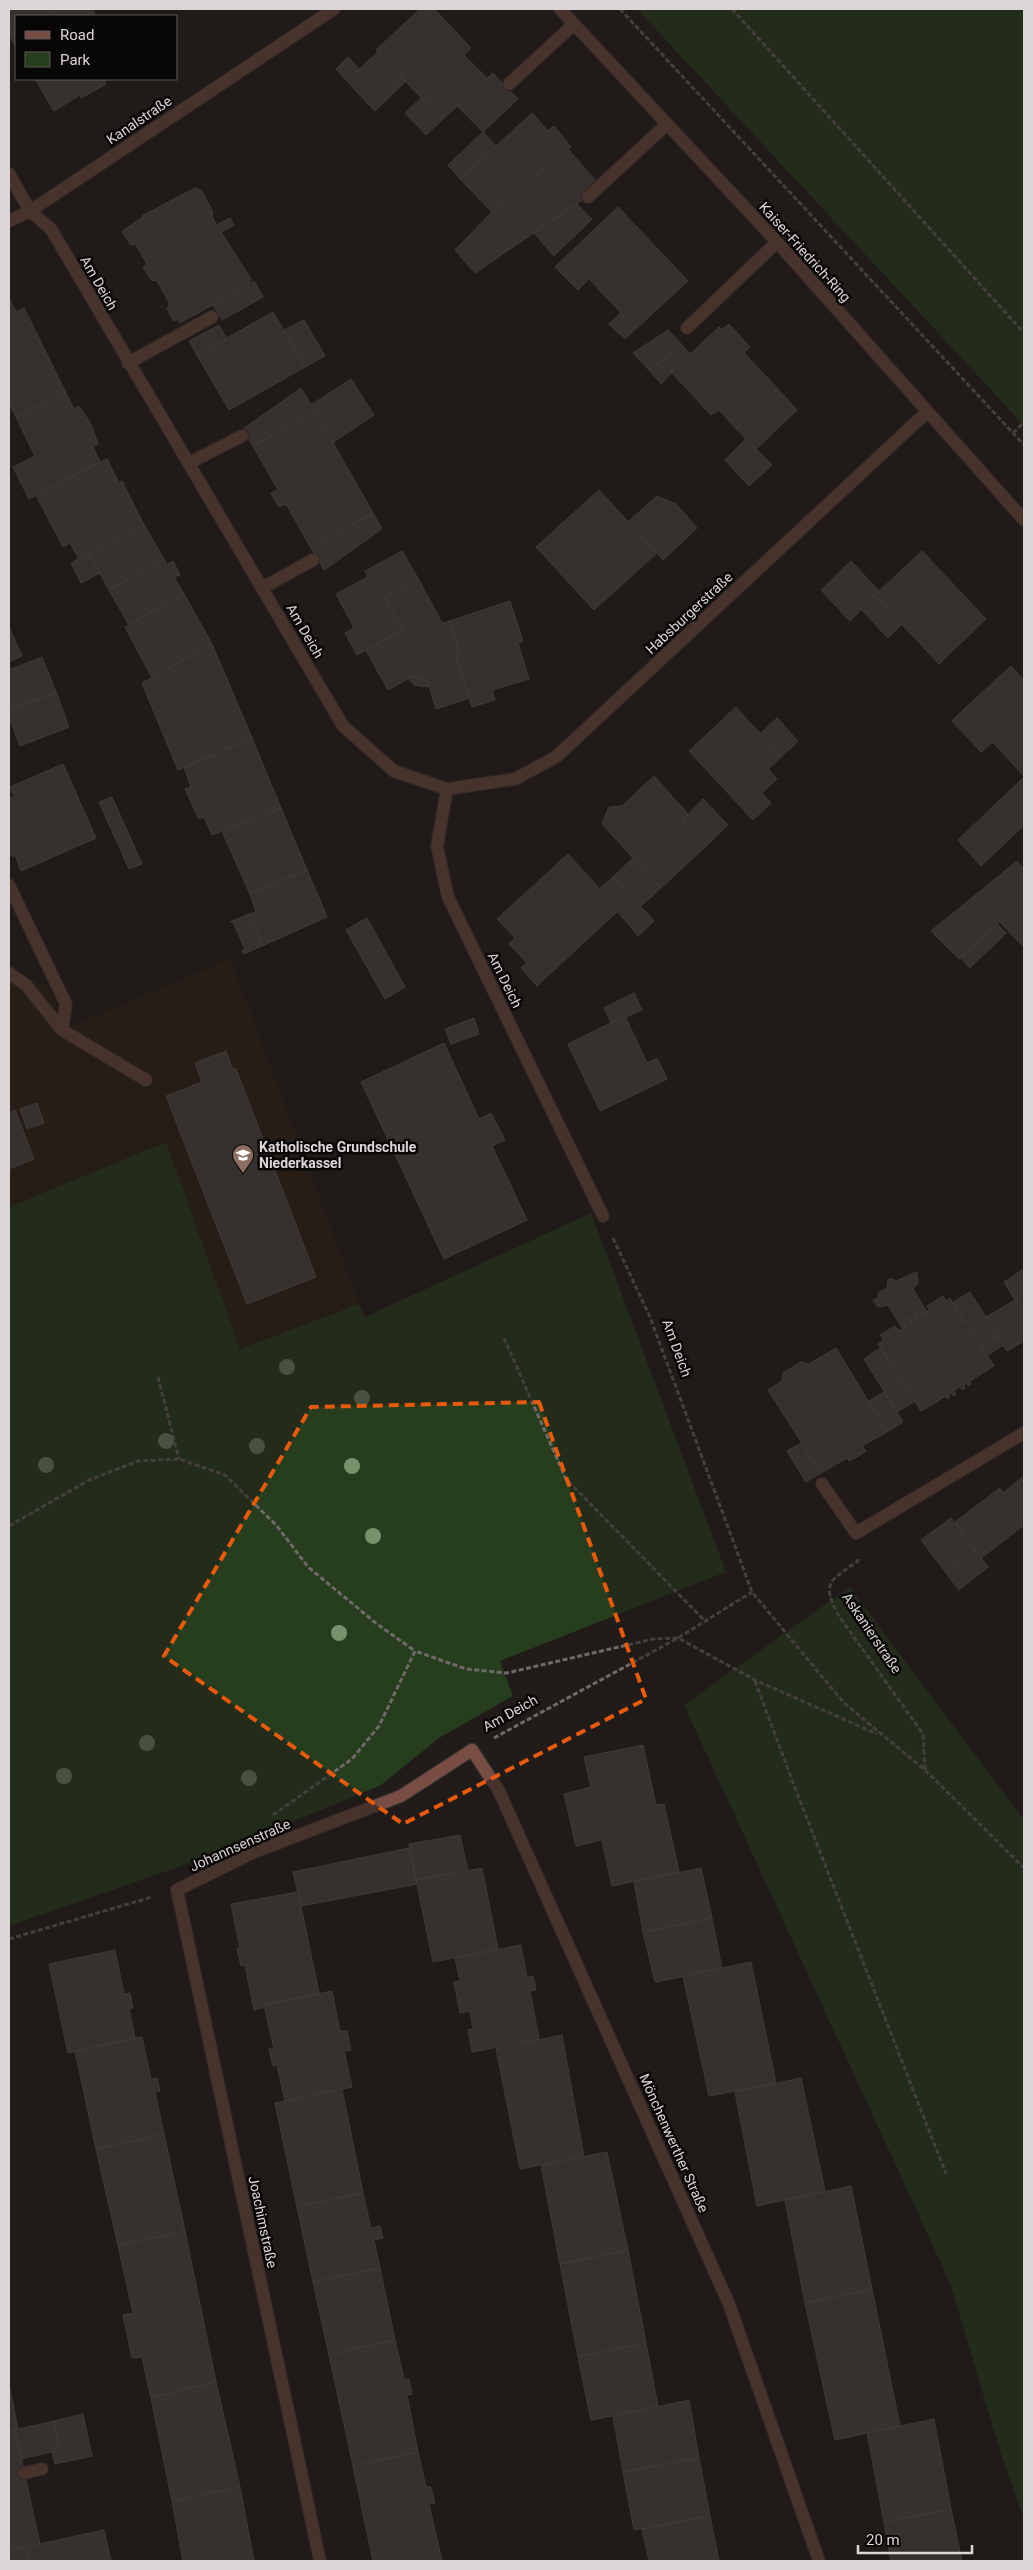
<svg xmlns="http://www.w3.org/2000/svg" width="1033" height="2570" viewBox="0 0 1033 2570" font-family="Roboto,sans-serif">
<rect width="100%" height="100%" fill="#211b19"/>
<polygon fill="#2f2015" points="230,959 359,1304 240,1349 166,1142 9,1207 9,976 46,986 70,1027"/>
<g fill="#263e1e">
<polygon points="637,9 1024,9 1024,427 994,393"/>
<polygon points="166,1142 240,1349 359,1304 365,1317 591,1213 726,1572 500,1661 513,1696 439,1738 381,1785 207,1857 9,1926 9,1207"/>
<polygon points="850,1587 1024,1820 1024,2519 1001,2454 950,2283 684,1705"/>
</g>
<g fill="#504b47" stroke="#64605b">
<polygon points="9,9 56,9 44,16 16,16 16,32 10,36"/>
<polygon points="56,9 92,9 96,16 44,16"/>
<polygon points="420,9 434,9 471,48 464,55 487,78 442,120 440,118 444,114 428,97 424,101 376,50"/>
<polygon points="16,32 16,47 10,36"/>
<polygon points="378,52 402,77 370,106 347,81"/>
<polygon points="348,57 359,69 347,81 336,69"/>
<polygon points="493,73 518,99 483,132 457,106"/>
<polygon points="402,77 406,81 375,111 370,106"/>
<polygon points="35,79 108,79 104,81 106,84 81,98 80,95 54,111"/>
<polygon points="428,97 444,114 440,118 442,120 426,135 405,113 421,98 424,101"/>
<polygon points="532,113 548,131 554,126 571,147 492,212 460,179"/>
<polygon points="483,132 496,146 460,179 448,165"/>
<polygon points="568,149 601,187 475,273 455,250 492,212"/>
<polygon points="195,188 202,191 213,212 212,216 216,225 230,218 234,225 221,232 251,279 248,285 180,323 178,319 174,321 167,309 170,304 157,281 151,280 143,267 147,264 136,245 130,244 122,231 142,218 142,216"/>
<polygon points="577,204 592,219 554,256 534,233"/>
<polygon points="618,207 688,281 625,339 609,324 621,313 589,279 578,290 555,267"/>
<polygon points="254,281 263,297 222,320 213,305"/>
<polygon points="9,298 16,312 24,308 66,393 16,417 9,403"/>
<polygon points="273,312 305,367 229,410 197,355"/>
<polygon points="304,320 325,356 305,367 284,330"/>
<polygon points="729,324 750,347 744,353 778,389 736,429 719,410 711,415 671,372 719,327 721,330"/>
<polygon points="219,325 227,339 197,355 189,341"/>
<polygon points="668,330 683,346 649,370 633,353"/>
<polygon points="683,346 690,354 671,372 672,373 661,384 649,370"/>
<polygon points="351,379 374,415 332,443 311,405"/>
<polygon points="301,388 315,411 253,446 243,429"/>
<polygon points="778,389 797,410 756,449 736,429"/>
<polygon points="66,393 74,409 79,406 91,424 98,444 93,447 100,462 29,499 13,467 35,456 16,417"/>
<polygon points="315,411 373,513 311,548 286,504 279,507 271,493 278,490 253,446"/>
<polygon points="746,439 772,465 749,486 725,460"/>
<polygon points="107,459 119,483 122,481 144,525 79,559 70,543 63,547 36,495"/>
<polygon points="599,490 657,553 594,610 536,547"/>
<polygon points="657,496 676,504 697,528 663,560 628,522"/>
<polygon points="373,513 382,529 324,570 311,548"/>
<polygon points="144,525 164,559 109,590 89,553"/>
<polygon points="402,551 419,580 385,598 403,630 357,655 345,633 354,628 336,594 368,577 365,571"/>
<polygon points="922,551 986,619 939,664 875,595"/>
<polygon points="89,553 100,573 81,583 71,563"/>
<polygon points="164,559 167,565 173,561 180,575 174,577 184,594 129,625 109,590"/>
<polygon points="851,561 879,591 850,621 821,590"/>
<polygon points="419,580 442,623 450,621 460,653 455,654 469,698 436,709 428,682 413,676 388,690 366,650 403,630 385,598"/>
<polygon points="184,594 212,644 152,678 125,627"/>
<polygon points="875,595 902,624 888,638 860,608"/>
<polygon points="510,601 523,641 518,643 529,679 492,690 495,700 472,707 455,654 460,653 450,621"/>
<polygon points="9,627 22,656 9,662"/>
<polygon points="212,644 252,738 178,770 142,683"/>
<polygon points="42,657 56,692 9,710 9,670"/>
<polygon points="1011,666 1024,680 1024,776 963,710"/>
<polygon points="413,676 428,682 429,687 414,685 409,679"/>
<polygon points="56,692 69,727 20,746 9,717 9,710"/>
<polygon points="736,707 781,757 768,769 777,779 762,793 771,803 753,820 689,751"/>
<polygon points="963,710 993,742 981,752 952,721"/>
<polygon points="777,718 798,741 781,757 760,734"/>
<polygon points="252,738 281,808 212,835 204,817 199,819 185,789 191,787 184,768"/>
<polygon points="63,764 96,838 21,871 15,855 12,857 9,849 9,799 14,796 10,787"/>
<polygon points="654,776 689,815 683,820 706,846 661,888 602,824 609,807 622,806"/>
<polygon points="1024,777 1024,825 981,866 958,840"/>
<polygon points="112,797 142,864 129,869 99,802"/>
<polygon points="703,799 728,825 706,846 683,820"/>
<polygon points="281,808 307,870 250,894 222,831"/>
<polygon points="568,854 619,910 537,986 521,968 527,963 509,944 515,938 497,919"/>
<polygon points="633,858 661,888 640,907 613,877"/>
<polygon points="1017,861 1024,869 1024,895 998,920 1000,922 997,924 973,897"/>
<polygon points="307,870 327,917 262,946 249,914 256,912 250,894"/>
<polygon points="613,877 654,921 638,936 599,889"/>
<polygon points="1024,895 1024,947 998,920"/>
<polygon points="973,897 997,924 959,959 931,931"/>
<polygon points="249,914 262,946 244,954 242,950 245,949 233,922 230,922"/>
<polygon points="367,918 405,987 385,999 346,930"/>
<polygon points="997,924 1006,933 970,968 961,958"/>
<polygon points="634,993 642,1010 611,1023 604,1008"/>
<polygon points="625,1016 647,1063 657,1058 667,1079 600,1111 568,1044"/>
<polygon points="474,1018 479,1034 451,1044 445,1029"/>
<polygon points="444,1043 479,1119 491,1113 505,1140 492,1146 527,1220 444,1259 361,1082"/>
<polygon points="226,1051 233,1070 236,1069 316,1277 247,1304 166,1096 202,1082 195,1063"/>
<polygon points="37,1103 44,1123 27,1129 20,1109"/>
<polygon points="15,1110 34,1159 9,1169 9,1113"/>
<polygon points="1024,1269 1024,1315 1004,1282"/>
<polygon points="917,1272 918,1283 913,1289 927,1312 923,1315 919,1310 913,1314 917,1319 911,1323 907,1317 902,1321 906,1326 902,1328 888,1305 878,1307 873,1300 878,1298 878,1293 887,1288 888,1279 893,1279 896,1281"/>
<polygon points="970,1292 998,1336 982,1347 952,1303"/>
<polygon points="943,1296 946,1301 950,1298 964,1322 966,1321 994,1366 970,1381 971,1384 968,1386 967,1383 963,1385 965,1388 963,1390 960,1387 954,1390 956,1394 953,1396 951,1393 948,1395 950,1397 947,1399 946,1396 921,1411 878,1344 884,1340 880,1335 895,1326 899,1331 906,1326 902,1321 907,1317 911,1323 917,1319 913,1314 919,1310 923,1315 930,1310 927,1306"/>
<polygon points="1015,1300 1024,1315 1024,1341 1007,1351 986,1317"/>
<polygon points="998,1336 1003,1345 987,1356 982,1347"/>
<polygon points="836,1348 887,1432 862,1446 866,1451 857,1457 849,1461 847,1458 821,1473 768,1390 782,1381 783,1373 801,1362 809,1364"/>
<polygon points="880,1348 915,1401 897,1412 864,1359"/>
<polygon points="884,1392 903,1422 887,1432 869,1401"/>
<polygon points="801,1443 821,1473 806,1482 787,1451"/>
<polygon points="1024,1476 1024,1525 981,1558 955,1522 1000,1488 1003,1493"/>
<polygon points="951,1518 975,1550 946,1573 921,1540"/>
<polygon points="975,1550 988,1567 959,1590 946,1573"/>
<polygon points="643,1745 656,1805 664,1804 679,1872 612,1886 602,1840 576,1846 564,1794 591,1787 584,1757"/>
<polygon points="460,1835 468,1871 416,1880 409,1844"/>
<polygon points="409,1848 417,1884 301,1906 293,1872"/>
<polygon points="482,1868 498,1949 433,1962 416,1880"/>
<polygon points="701,1868 712,1918 643,1932 634,1882"/>
<polygon points="298,1892 319,1993 264,2005 265,2007 254,2010 245,1965 241,1966 237,1948 240,1948 231,1904"/>
<polygon points="712,1918 722,1969 655,1982 643,1932"/>
<polygon points="521,1945 527,1978 533,1976 536,1990 530,1991 539,2039 472,2052 468,2030 473,2029 470,2011 460,2013 454,1982 460,1981 455,1958"/>
<polygon points="115,1950 124,1994 130,1993 133,2008 129,2009 135,2038 68,2053 49,1964"/>
<polygon points="751,1962 776,2083 709,2096 683,1976"/>
<polygon points="332,1991 340,2031 347,2031 351,2050 344,2051 352,2087 285,2101 277,2065 273,2066 269,2049 274,2049 264,2005"/>
<polygon points="562,2035 584,2157 520,2169 496,2049"/>
<polygon points="142,2037 151,2079 157,2078 160,2091 155,2092 164,2134 96,2149 75,2051"/>
<polygon points="801,2078 825,2191 757,2206 735,2092"/>
<polygon points="342,2089 363,2193 297,2207 275,2103"/>
<polygon points="164,2134 185,2231 118,2245 96,2149"/>
<polygon points="607,2152 628,2250 560,2264 541,2165"/>
<polygon points="851,2186 872,2289 805,2303 785,2200"/>
<polygon points="363,2193 371,2228 380,2226 383,2238 374,2240 380,2268 313,2282 297,2207"/>
<polygon points="185,2231 216,2382 151,2398 142,2357 132,2358 123,2315 133,2313 118,2245"/>
<polygon points="628,2250 646,2343 578,2357 560,2264"/>
<polygon points="380,2268 395,2340 329,2355 313,2282"/>
<polygon points="872,2289 900,2426 835,2440 805,2303"/>
<polygon points="395,2340 404,2379 409,2379 412,2394 407,2395 418,2452 353,2466 329,2355"/>
<polygon points="646,2343 658,2407 591,2420 578,2357"/>
<polygon points="216,2382 240,2487 172,2501 151,2398"/>
<polygon points="9,2384 18,2429 9,2431"/>
<polygon points="689,2400 699,2458 623,2472 613,2416"/>
<polygon points="83,2414 92,2456 55,2464 52,2452 59,2450 54,2421"/>
<polygon points="934,2419 951,2509 884,2522 867,2433"/>
<polygon points="54,2421 59,2450 21,2459 15,2430"/>
<polygon points="15,2430 40,2544 9,2550 9,2431"/>
<polygon points="418,2452 426,2487 431,2487 435,2503 429,2504 442,2561 373,2561 353,2466"/>
<polygon points="699,2458 710,2516 634,2530 623,2472"/>
<polygon points="240,2487 254,2561 183,2561 172,2501"/>
<polygon points="951,2509 962,2561 891,2561 884,2522"/>
<polygon points="710,2516 719,2561 649,2561 642,2529"/>
<polygon points="104,2530 111,2561 28,2561 25,2547"/>
<polygon points="25,2547 28,2561 9,2561 9,2550"/>
</g>
<g fill="none" stroke-linecap="round" stroke-linejoin="round">
<g stroke="#3b3533" stroke-width="14">
<g id="lane">
<polyline points="509,84 574,24"/>
<polyline points="588,197 667,124"/>
<polyline points="687,328 777,242"/>
<polyline points="128,363 212,317"/>
<polyline points="189,463 242,436"/>
<polyline points="262,588 313,560"/>
<polyline points="9,885 66,1004 62,1030 146,1080"/>
<polyline points="822,1484 856,1533"/>
<polyline points="177,1890 252,1853 401,1796 472,1750"/>
<polyline points="24,2473 42,2469"/>
</g>
</g>
<g stroke="#3b3533" stroke-width="14">
<g id="street">
<polyline points="560,9 777,242 1024,520"/>
<polyline points="9,174 30,211 51,229 343,726 394,771 447,789 515,779 556,757 927,412"/>
<polyline points="9,221 30,211 334,9"/>
<polyline points="447,789 437,846 448,897 603,1216"/>
<polyline points="9,973 26,985 62,1030"/>
<polyline points="856,1533 1024,1433"/>
<polyline points="472,1750 499,1791 729,2304 819,2561"/>
<polyline points="177,1890 320,2561"/>
</g>
</g>
<g stroke="#6f6a69" stroke-width="3" stroke-dasharray="5 2.5" stroke-linecap="butt">
<polyline points="620,9 1024,445"/>
<polyline points="732,9 1024,333"/>
<polyline points="1013,433 1024,422"/>
<polyline points="613,1238 650,1317 752,1592 844,1703 925,1770 1024,1868"/>
<polyline points="504,1338 566,1479 704,1620"/>
<polyline points="158,1377 179,1459"/>
<polyline points="9,1526 89,1480 138,1461 179,1459 225,1475 277,1526 308,1567 377,1624 415,1651"/>
<path d="M 858,1559 L 858,1561 C 831,1580 820,1582 839,1616 L 923,1734 L 925,1770"/>
<polyline points="755,1681 795,1788 946,2174"/>
<polyline points="494,1738 678,1638 752,1592"/>
<polyline points="273,1815 352,1759 379,1726 415,1651 466,1669 507,1673 653,1639 678,1638 755,1680 877,1734"/>
<polyline points="9,1939 152,1897"/>
</g>
<use href="#lane" stroke="#784e44" stroke-width="12"/>
<use href="#street" stroke="#784e44" stroke-width="12"/>
</g>
<g fill="#79926d">
<circle cx="287" cy="1367" r="8"/>
<circle cx="362" cy="1398" r="8"/>
<circle cx="166" cy="1441" r="8"/>
<circle cx="257" cy="1446" r="8"/>
<circle cx="46" cy="1465" r="8"/>
<circle cx="352" cy="1466" r="8"/>
<circle cx="373" cy="1536" r="8"/>
<circle cx="339" cy="1633" r="8"/>
<circle cx="147" cy="1743" r="8"/>
<circle cx="64" cy="1776" r="8"/>
<circle cx="249" cy="1778" r="8"/>
</g>
<path d="M0 0H1033V2570H0ZM 539,1402 L 646,1699 L 403,1824 L 164,1656 L 311,1407 Z" fill="#211b19" fill-opacity=".55" fill-rule="evenodd"/>
<path fill="none" stroke="#e8590c" stroke-width="4" stroke-dasharray="10 6" stroke-linejoin="round" d="M 539,1402 L 646,1699 L 403,1824 L 164,1656 L 311,1407 Z"/>
<defs>
<g id="school-pin" transform="scale(1.125)"><path d="M0 17L-7.5 6A9.5 9.5 0 1 1 7.5 6Z" fill="#8d6e63" stroke="#090706"/><path d="M0-5L7-2L0 1L-7-2ZM-4 1L0 2.5L4 1V4Q0 6-4 4Z" fill="#fff"/></g>
</defs>
<g fill-rule="evenodd">
<use href="#school-pin" x="243" y="1155"/>
</g>
<g text-anchor="middle" dominant-baseline="central" stroke-width="5" stroke-linejoin="round" paint-order="stroke">
<g font-size="14" fill="#dbd7d6" stroke="#090706">
<text transform="translate(139 120) rotate(-34)">Kanalstraße</text>
<text transform="translate(805 252) rotate(48)">Kaiser-Friedrich-Ring</text>
<text transform="translate(99 283) rotate(60)">Am Deich</text>
<text transform="translate(689 613) rotate(-43)">Habsburgerstraße</text>
<text transform="translate(305 631) rotate(60)">Am Deich</text>
<text transform="translate(505 980) rotate(64)">Am Deich</text>
<text transform="translate(677 1348) rotate(70)">Am Deich</text>
<text transform="translate(872 1633) rotate(56)">Askanierstraße</text>
<text transform="translate(510 1713) rotate(-29)">Am Deich</text>
<text transform="translate(240 1845) rotate(-24)">Johannsenstraße</text>
<text transform="translate(674 2143) rotate(66)">Mönchenwerther Straße</text>
<text transform="translate(263 2222) rotate(78)">Joachimstraße</text>
</g>
<g font-size="14" font-weight="bold" fill="#dbd7d6" stroke="#090706" text-anchor="start">
<text x="259" y="1147">Katholische Grundschule<tspan x="259" dy="16">Niederkassel</tspan></text>
</g>
</g>
<rect width="1033" height="2570" fill="none" stroke="#dbd7d6" stroke-width="20"/>
<rect x="15" y="15" width="162" height="65" fill="#090706" stroke="#5d5a59"/>
<rect x="25" y="31" width="25" height="8" fill="#784e44" stroke="#5d5a59"/>
<text x="60" y="40" font-size="15" fill="#dbd7d6">Road</text>
<rect x="25" y="52" width="25" height="15" fill="#263e1e" stroke="#5d5a59"/>
<text x="60" y="65" font-size="15" fill="#dbd7d6">Park</text>
<path d="M858 2545v8h114v-8" fill="none" stroke="#dbd7d6" stroke-width="2.5"/>
<text x="866" y="2545" font-size="15" fill="#dbd7d6" stroke="#090706" stroke-width="4" paint-order="stroke">20 m</text>
</svg>
